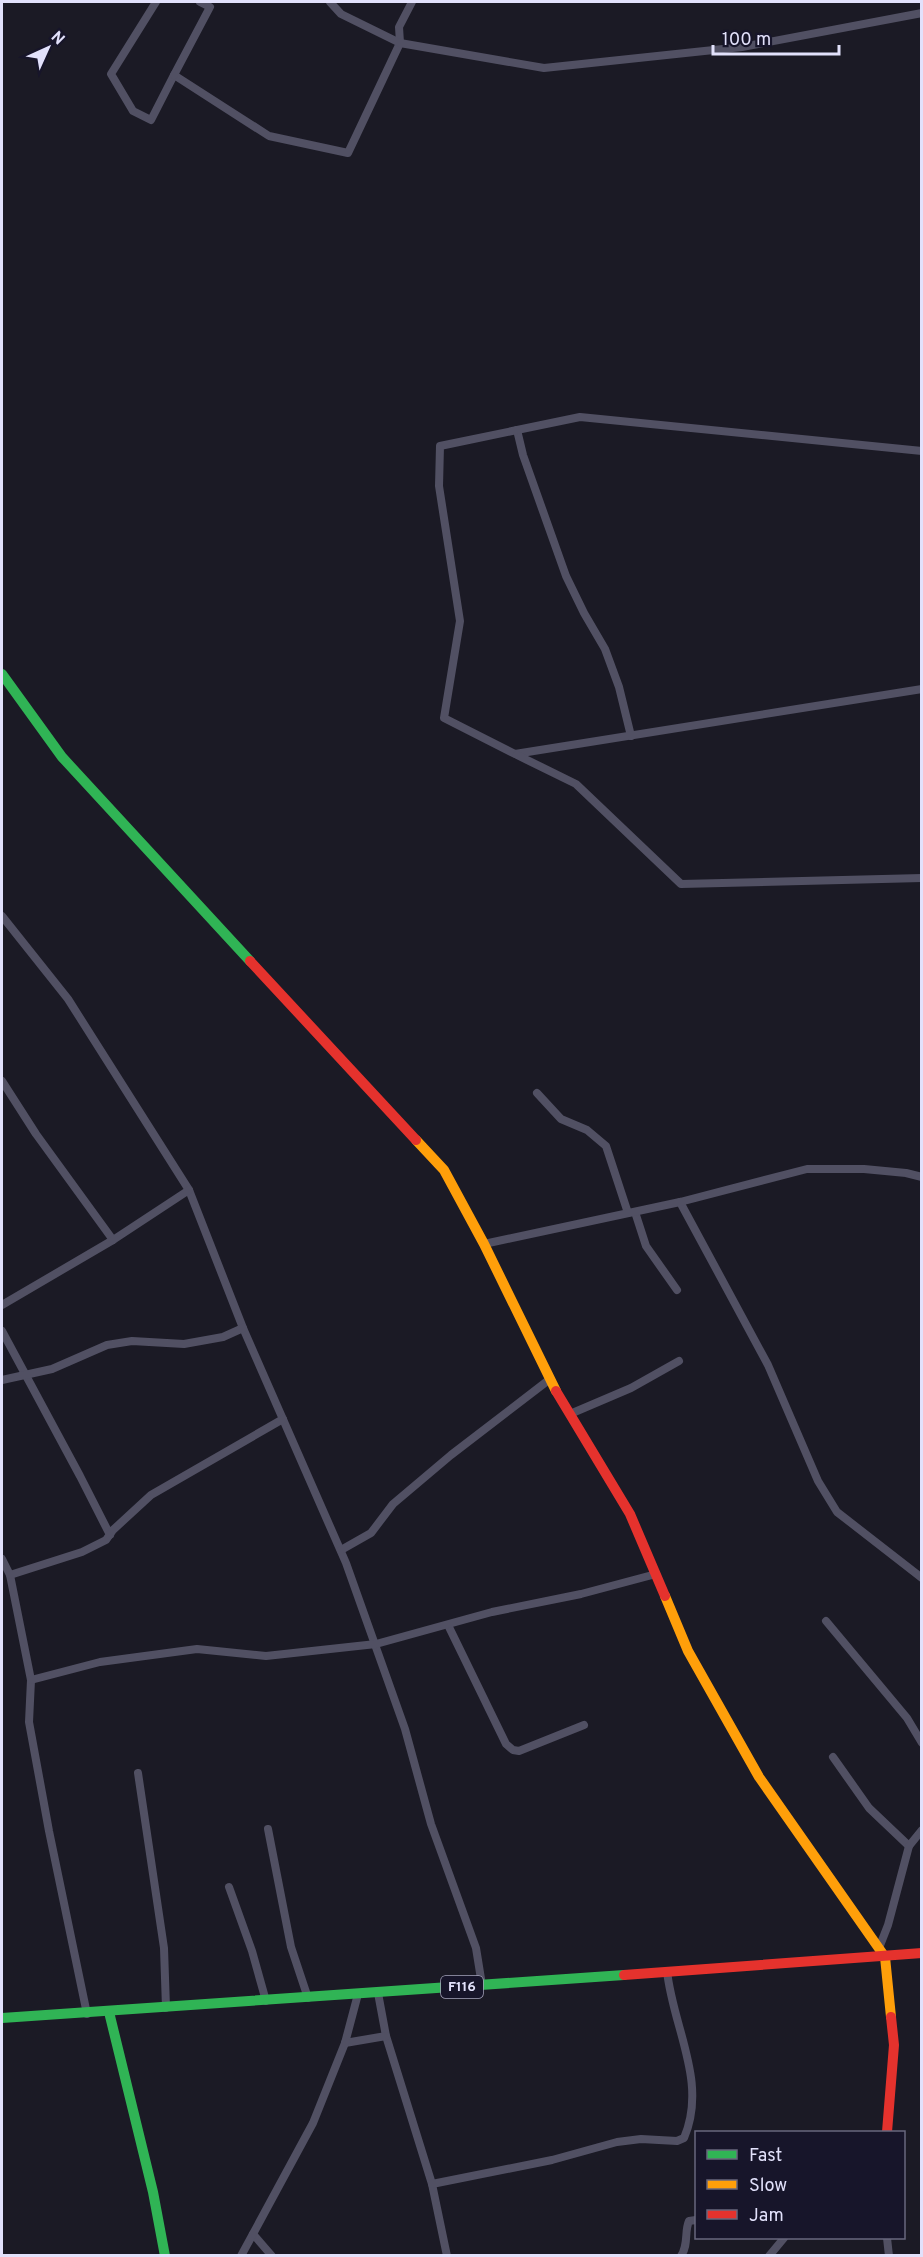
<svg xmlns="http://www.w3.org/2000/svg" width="923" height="2257" viewBox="0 0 923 2257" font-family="Overpass,sans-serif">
<rect width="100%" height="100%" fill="#1b1a25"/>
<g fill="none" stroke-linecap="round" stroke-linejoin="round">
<g stroke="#515063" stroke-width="8">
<polyline points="156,2 111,74 133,111 151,120 174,75 269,136 348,153 400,43 399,27 412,2"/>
<polyline points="330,2 341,14 400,43 544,68 742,47 922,13"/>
<polyline points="174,75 210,7 200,2"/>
<polyline points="517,430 523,455 566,576 584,613 605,649 619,687 631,736"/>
<polyline points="922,451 580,417 440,446 439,486 460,621 444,718 515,754 922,689"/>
<polyline points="517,755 576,784 681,884 922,878"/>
<polyline points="2,916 68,999 189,1190 243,1328 346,1563 405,1729 431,1824 476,1948 482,1985"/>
<polyline points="2,1081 36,1134 113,1240"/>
<polyline points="537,1093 561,1119 587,1130 606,1146 628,1213"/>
<polyline points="680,1202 768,1365 818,1481 837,1512 922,1578"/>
<polyline points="635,1212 646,1246 677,1290"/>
<polyline points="484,1244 680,1202 807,1169 864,1169 906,1173 922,1177"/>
<polyline points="2,1305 113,1240 189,1190"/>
<polyline points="2,1331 80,1476 110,1535"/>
<polyline points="2,1380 52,1369 107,1345 132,1341 184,1344 223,1337 243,1328"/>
<polyline points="570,1414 631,1388 679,1361"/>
<polyline points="341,1550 371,1533 393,1504 451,1455 550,1379"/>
<polyline points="2,1559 10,1575 31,1680 29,1722 49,1831 87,2014"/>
<polyline points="10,1575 82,1552 106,1540 113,1530 151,1495 283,1419"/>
<polyline points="826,1621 907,1718 922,1743"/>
<polyline points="448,1625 506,1744 513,1750 519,1751 584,1725"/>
<polyline points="31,1680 100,1662 197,1649 266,1656 376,1644 492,1612 581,1594 656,1574"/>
<polyline points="833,1757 869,1808 909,1846"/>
<polyline points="138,1773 164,1948 166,2008"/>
<polyline points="268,1829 291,1947 308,1998"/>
<polyline points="229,1887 252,1951 266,2001"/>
<polyline points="879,1948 888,1925 909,1846 922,1830"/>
<polyline points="378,1993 386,2036 432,2184 447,2256"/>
<polyline points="345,2043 386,2036"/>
<path d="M 432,2184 L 552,2160 L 617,2142 L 641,2139 L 677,2141 L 684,2138 C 708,2082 673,2028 667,1971"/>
<polyline points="253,2234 272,2256"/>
<polyline points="887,2238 889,2256"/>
<polyline points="241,2256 313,2123 345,2043 358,1994"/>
<path d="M 681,2256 C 689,2244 684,2232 689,2221 L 696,2220"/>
<polyline points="769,2256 784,2238"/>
</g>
<g stroke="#30b455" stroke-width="10">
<polyline points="2,674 62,757 250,961"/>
<polyline points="109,2012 153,2192 165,2256"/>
<polyline points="2,2018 624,1975"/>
</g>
<g stroke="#ff9f0a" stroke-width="10">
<polyline points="416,1140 444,1170 484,1244 556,1391"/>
<polyline points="665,1596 688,1651 759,1777 885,1957 891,2017"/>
</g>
<g stroke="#e5322d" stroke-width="10">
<polyline points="250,961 416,1140"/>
<polyline points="556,1391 630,1514 665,1596"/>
<polyline points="624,1975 922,1953"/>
<polyline points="887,2132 894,2045 891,2017"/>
</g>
</g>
<g text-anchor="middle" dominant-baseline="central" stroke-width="5" stroke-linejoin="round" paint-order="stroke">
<rect fill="#17152a" stroke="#a5a4bc" stroke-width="1.5" x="441" y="1976" width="42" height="22" rx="4.5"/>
<g font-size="14" font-weight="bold" fill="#e2e1fb">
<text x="462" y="1987">F116</text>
</g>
</g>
<rect width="923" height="2257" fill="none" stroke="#e2e1fb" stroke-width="6"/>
<rect x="695" y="2131" width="210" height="108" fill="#17152a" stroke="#68677e" stroke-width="1.5"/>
<rect x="707" y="2150" width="30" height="9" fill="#30b455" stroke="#68677e" stroke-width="1.5"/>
<text x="749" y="2161" font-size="18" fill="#e2e1fb">Fast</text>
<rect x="707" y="2180" width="30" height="9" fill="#ff9f0a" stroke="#68677e" stroke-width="1.5"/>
<text x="749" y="2191" font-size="18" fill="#e2e1fb">Slow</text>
<rect x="707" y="2210" width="30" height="9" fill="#e5322d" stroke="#68677e" stroke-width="1.5"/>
<text x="749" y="2221" font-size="18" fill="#e2e1fb">Jam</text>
<g transform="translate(48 48) rotate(45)" stroke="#17152a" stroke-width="4.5" paint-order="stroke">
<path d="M0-4.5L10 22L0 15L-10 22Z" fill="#e2e1fb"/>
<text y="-9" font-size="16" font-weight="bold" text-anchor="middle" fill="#e2e1fb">N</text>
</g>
<path d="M713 45v9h126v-9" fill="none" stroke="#e2e1fb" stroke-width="3"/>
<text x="722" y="45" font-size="18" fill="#e2e1fb" stroke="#17152a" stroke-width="4.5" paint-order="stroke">100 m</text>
</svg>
